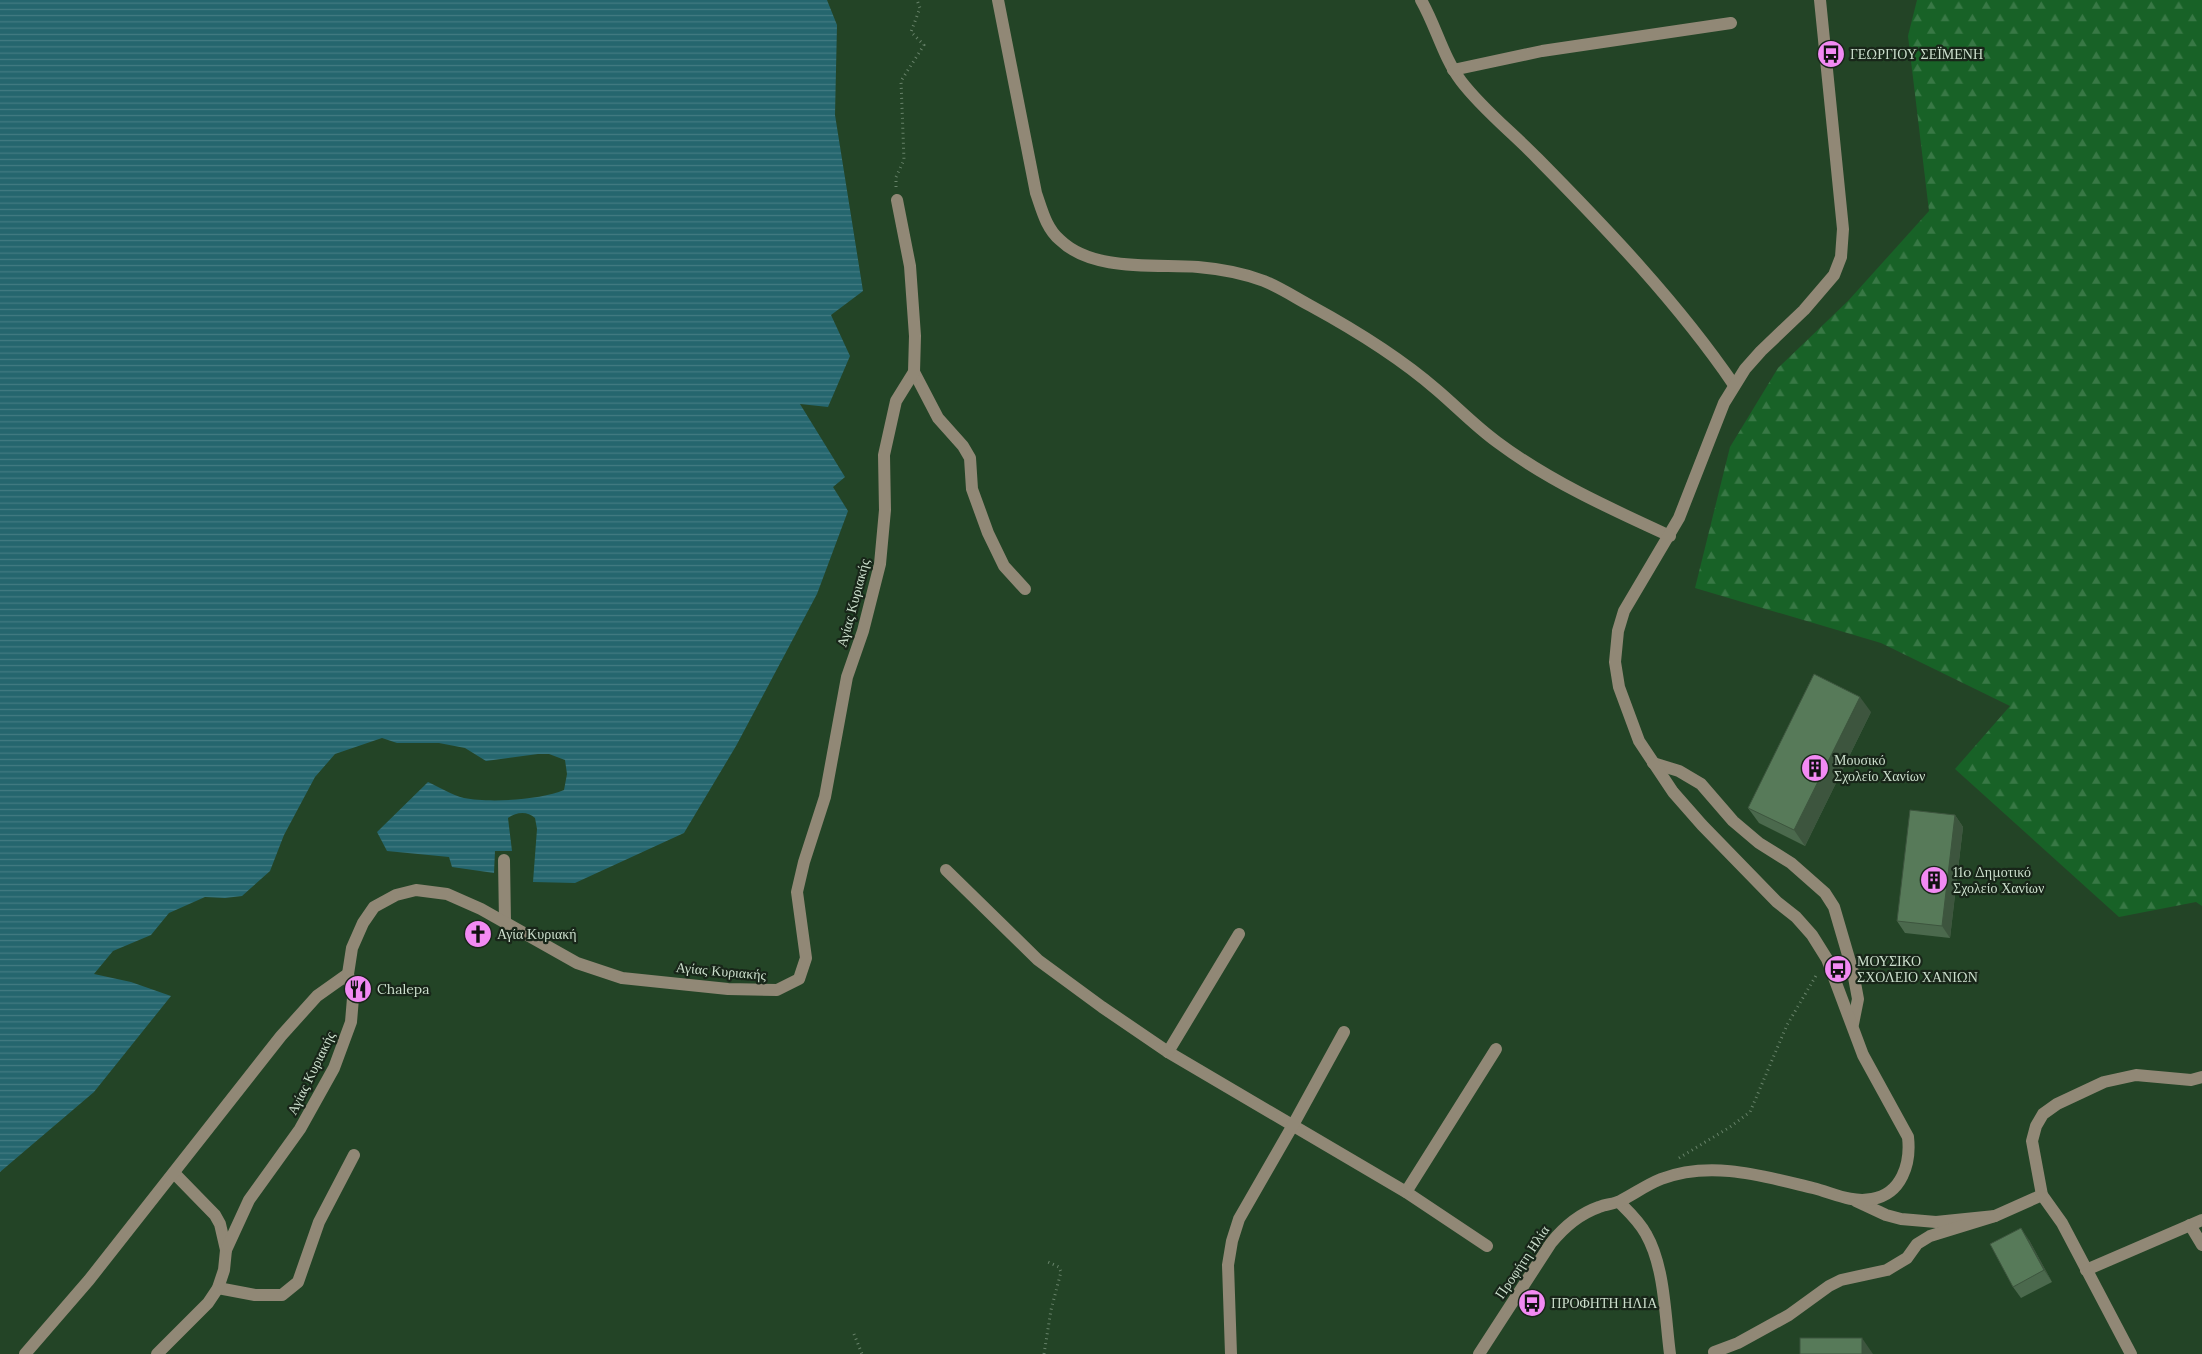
<svg xmlns="http://www.w3.org/2000/svg" width="2202" height="1354" viewBox="0 0 2202 1354" font-family="Lora,serif">
<defs>
<pattern id="forest-firs" width="22" height="20" patternUnits="userSpaceOnUse" patternTransform="scale(1.25)"><rect width="22" height="20" fill="#186227"/><path d="M5 1l3.5 6h-7zM16 11l3.5 6h-7z" fill="#387845"/></pattern>
<pattern id="water-rules" width="6" height="5" patternUnits="userSpaceOnUse" patternTransform="scale(1.25)"><rect width="6" height="5" fill="#25666e"/><path d="M0 2.5h6" fill="none" stroke="#437b82"/></pattern>
</defs>
<rect width="100%" height="100%" fill="#234426"/>
<polygon fill="url(#forest-firs)" points="1917,0 2202,0 2202,906 2196,902 2119,917 1955,769 2010,706 1881,643 1695,588 1730,447 1778,368 1848,301 1929,211 1908,36"/>
<path fill="url(#water-rules)" d="M 0,0 L 827,0 L 837,25 L 835,115 L 863,291 L 831,315 L 850,356 L 828,407 L 800,404 L 845,477 L 833,487 L 848,511 L 817,594 L 736,746 L 684,833 L 575,883 L 533,882 L 537,829 L 535,818 C 527,811 517,812 508,818 L 512,851 L 495,851 L 494,873 L 452,867 L 449,857 L 387,851 L 377,832 L 428,782 C 439,787 452,795 464,798 C 489,803 541,800 564,790 L 567,774 L 565,760 L 549,754 L 538,754 L 486,761 L 465,748 L 439,743 L 397,743 L 382,738 L 335,754 L 315,777 L 284,835 L 270,871 L 242,896 L 225,898 L 205,897 L 169,913 L 151,935 L 113,951 L 94,974 L 131,982 L 171,996 L 94,1092 L 0,1172 Z"/>
<g fill="none" stroke-linecap="round" stroke-linejoin="round">
<g stroke="#68836a" stroke-width="3" stroke-dasharray="1 4" stroke-linecap="butt">
<polyline points="896,187 896,177 904,160 901,81 924,45 911,32 920,8 917,0"/>
<polyline points="1679,1158 1730,1127 1750,1112 1787,1025 1817,974"/>
<polyline points="854,1334 862,1354"/>
<polyline points="1044,1354 1051,1310 1061,1272 1059,1267 1048,1262"/>
</g>
<g stroke="#918876" stroke-width="12">
<path d="M 998,0 L 1036,193 C 1042,210 1046,228 1060,240 C 1093,272 1156,264 1198,267 C 1221,269 1243,273 1264,281 C 1281,288 1296,298 1311,306 C 1355,330 1399,357 1437,390 C 1457,407 1475,426 1497,442 C 1549,481 1611,509 1670,536"/>
<path d="M 1421,0 C 1436,26 1443,57 1461,81 C 1483,110 1513,133 1538,159 C 1608,230 1678,303 1734,385"/>
<polyline points="1453,70 1542,51 1731,23"/>
<polyline points="914,372 938,418 963,446 970,458 972,489 988,533 1004,566 1025,589"/>
<polyline points="1653,763 1679,771 1701,784 1733,821 1759,843 1791,863 1825,893 1834,907 1853,972 1858,999 1853,1024"/>
<polyline points="504,860 505,922"/>
<polyline points="946,870 1038,960 1102,1007 1168,1052 1406,1192 1487,1246"/>
<polyline points="1168,1052 1239,934"/>
<polyline points="174,1173 215,1215 220,1224 226,1250"/>
<polyline points="1406,1192 1496,1049"/>
<polyline points="1856,1201 1886,1215 1901,1219 1936,1222 1995,1216 2042,1195"/>
<path d="M 1619,1202 C 1629,1212 1639,1221 1646,1234 C 1665,1267 1665,1317 1670,1354"/>
<polyline points="2190,1225 2202,1245"/>
<polyline points="2086,1270 2202,1220"/>
<polyline points="218,1288 255,1295 282,1295 298,1282 319,1222 354,1155"/>
<polyline points="1714,1352 1738,1343 1789,1315 1829,1286 1841,1280 1887,1270 1907,1258 1917,1244 1930,1236 1995,1216"/>
<polyline points="25,1354 89,1280 281,1036 317,996 348,974"/>
<polyline points="157,1354 208,1303 218,1288 224,1270 226,1250 249,1200 300,1129 334,1068 351,1022 353,998 348,974 352,948 363,923 374,907 396,895 416,890 447,894 481,909 577,963 622,978 728,989 777,990 799,979 806,958 797,892 804,862 825,797 847,677 863,631 880,564 885,510 884,455 896,401 914,372 915,336 910,266 897,200"/>
<polyline points="1231,1354 1228,1265 1232,1241 1239,1219 1293,1125 1344,1032"/>
<path d="M 1479,1354 L 1551,1243 C 1564,1227 1579,1214 1599,1207 C 1606,1204 1614,1204 1620,1201 C 1634,1194 1646,1185 1661,1179 C 1711,1160 1763,1176 1813,1188 C 1833,1193 1851,1203 1872,1199 C 1902,1194 1911,1163 1908,1137 L 1863,1055 L 1827,959 L 1812,935 L 1796,917 L 1777,902 L 1702,825 L 1673,792 L 1639,741 L 1619,687 L 1615,662 L 1618,631 L 1624,611 L 1679,518 L 1724,403 L 1745,369 L 1761,351 L 1804,310 L 1834,275 L 1841,257 L 1843,229 L 1820,0"/>
<polyline points="2131,1354 2062,1223 2042,1195 2032,1141 2036,1126 2043,1114 2057,1104 2104,1082 2136,1075 2191,1080 2202,1077"/>
</g>
</g>
<g fill="#4b694d">
<polygon points="1871,712 1805,846 1759,823 1748,808"/>
<polygon points="1955,815 1963,827 1950,938 1905,933 1897,921"/>
<polygon points="2029,1240 2052,1282 2021,1298 2013,1287"/>
</g>
<g fill="#3d553e">
<polygon points="1860,697 1871,712 1805,846 1794,830"/>
<polygon points="1955,815 1963,827 1950,938 1942,926"/>
<polygon points="2021,1228 2029,1240 2052,1282 2044,1270"/>
<polygon points="1862,1338 1873,1354 1862,1354"/>
</g>
<g fill="#577a59" stroke="#3d553e">
<polygon points="1814,674 1860,697 1794,830 1748,808"/>
<polygon points="1910,810 1955,815 1942,926 1897,921"/>
<polygon points="2021,1228 2044,1270 2013,1287 1990,1244"/>
<rect x="1800" y="1338" width="62" height="16"/>
</g>
<defs>
<g id="bus-disc" transform="scale(1.4375)"><circle r="9.5" fill="#f28af3" stroke="#182619"/><path d="M-5-6H5V4H4V6H2V4H-2V6H-4V4H-5ZM-3.5-4V0h7V-4ZM-3.5 1.2v1.5H-2V1.2ZM2 1.2v1.5H3.5V1.2Z" fill="#111"/></g>
<g id="building-disc" transform="scale(1.4375)"><circle r="9.5" fill="#f28af3" stroke="#182619"/><path d="M-4-6H4V6H1V3H-1V6H-4ZM-2.5-4.3h1.7v1.8h-1.7ZM.8-4.3h1.7v1.8H.8ZM-2.5-1h1.7V.8h-1.7ZM.8-1h1.7V.8H.8Z" fill="#111"/></g>
<g id="church-disc" transform="scale(1.4375)"><circle r="9.5" fill="#f28af3" stroke="#182619"/><path d="M-1.2-6h2.4v3.5h3.3v2.4h-3.3V6h-2.4V-.1h-3.3v-2.4h3.3Z" fill="#111"/></g>
<g id="restaurant-disc" transform="scale(1.4375)"><circle r="9.5" fill="#f28af3" stroke="#182619"/><path d="M-5-6h1v4h1v-4h1v4h1v-4h1v5L-1.5 .5V6h-2V.5L-5-1ZM5-6V6H3V1.5H1.5Q1.5-4 5-6Z" fill="#111"/></g>
</defs>
<g fill-rule="evenodd">
<use href="#bus-disc" x="1831" y="54"/>
<use href="#building-disc" x="1815" y="768"/>
<use href="#building-disc" x="1934" y="880"/>
<use href="#church-disc" x="478" y="934"/>
<use href="#bus-disc" x="1838" y="969"/>
<use href="#restaurant-disc" x="358" y="989"/>
<use href="#bus-disc" x="1532" y="1303"/>
</g>
<g text-anchor="middle" dominant-baseline="central" stroke-width="4.5" stroke-linejoin="round" paint-order="stroke">
<g font-size="14" fill="#ccdfcd" stroke="#182619" text-anchor="start">
<text x="1850" y="54">ΓΕΩΡΓΙΟΥ ΣΕΪΜΕΝΗ</text>
<text x="1834" y="760">Μουσικό<tspan x="1834" dy="16">Σχολείο Χανίων</tspan></text>
<text x="1953" y="872">11o Δημοτικό<tspan x="1953" dy="16">Σχολείο Χανίων</tspan></text>
<text x="497" y="934">Αγία Κυριακή</text>
<text x="1857" y="961">ΜΟΥΣΙΚΟ<tspan x="1857" dy="16">ΣΧΟΛΕΙΟ ΧΑΝΙΩΝ</tspan></text>
<text x="377" y="989">Chalepa</text>
<text x="1551" y="1303">ΠΡΟΦΗΤΗ ΗΛΙΑ</text>
</g>
<g font-size="14" fill="#ccdfcd" stroke="#182619">
<text transform="translate(853 603) rotate(-75)">Αγίας Κυριακής</text>
<text transform="translate(721 971) rotate(5)">Αγίας Κυριακής</text>
<text transform="translate(311 1073) rotate(-64)">Αγίας Κυριακής</text>
<text transform="translate(1522 1262) rotate(-56)">Προφήτη Ηλία</text>
</g>
</g>
</svg>
